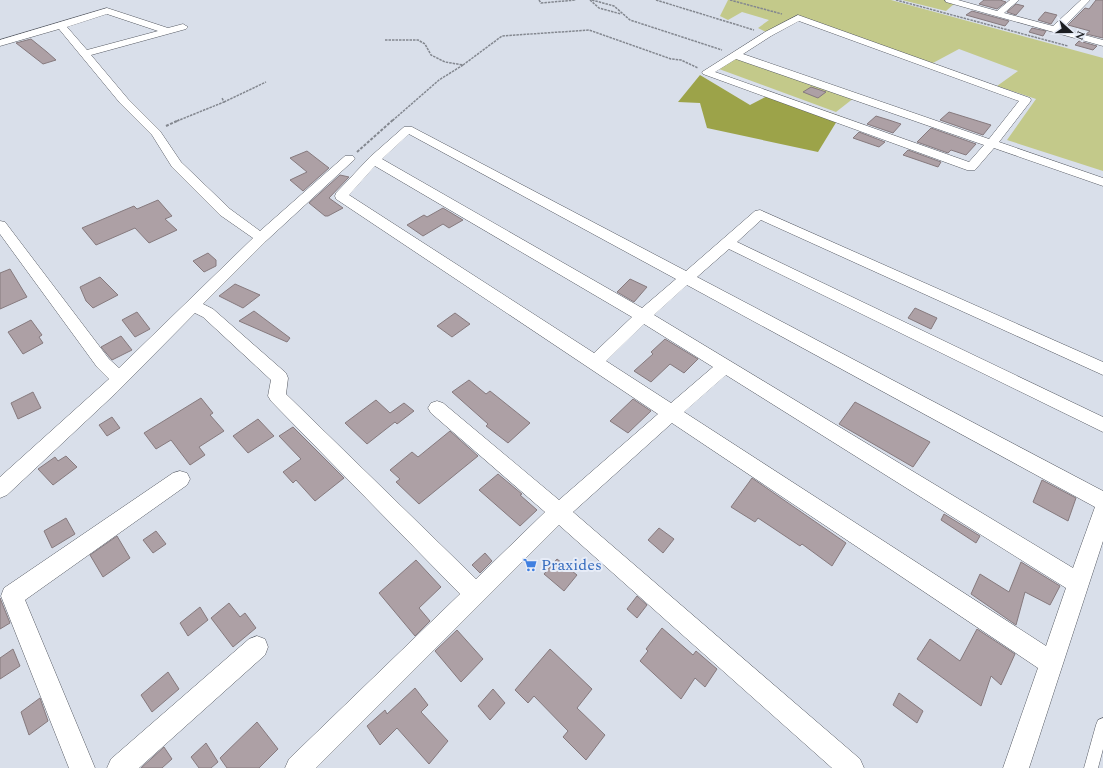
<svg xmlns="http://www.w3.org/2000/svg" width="1103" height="768" viewBox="0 0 1103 768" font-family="Spectral,serif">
<rect width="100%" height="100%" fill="#d9dfea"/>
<g fill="#c3c98a">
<polygon points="728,0 891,0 1103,58 1103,171 1007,140 1036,99 997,86 1018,71 959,49 931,64 799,17 766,32 758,28 769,20 742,12 728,20 720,16"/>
<polygon points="902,0 944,0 955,3 946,11"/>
<polygon points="741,55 859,94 836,112 719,69"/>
</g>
<polygon fill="#9ca349" points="700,75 750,105 771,94 840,116 818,152 707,128 700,103 678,102"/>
<g fill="#ada0a5" stroke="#867a7e">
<polygon points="984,0 1000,0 1006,2 997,9 979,4"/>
<polygon points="1096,0 1103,0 1103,38 1086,34 1090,31 1068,25 1085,8 1089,9"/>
<polygon points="1016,4 1024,6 1016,15 1007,12"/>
<polygon points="972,11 1009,21 1005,26 966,15"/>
<polygon points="1045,12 1057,15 1051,24 1038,20"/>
<polygon points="1032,28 1046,31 1043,36 1029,32"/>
<polygon points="31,39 47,52 56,60 43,64 16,43"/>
<polygon points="1079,41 1097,46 1093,50 1075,45"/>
<polygon points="811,87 826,92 818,98 803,92"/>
<polygon points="949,112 991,125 983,135 940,120"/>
<polygon points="876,116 892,121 901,124 893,133 867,124"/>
<polygon points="931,128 976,144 966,155 951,150 948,153 917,142"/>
<polygon points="859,132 885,142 879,147 853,138"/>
<polygon points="908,150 941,162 938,167 903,155"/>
<polygon points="307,151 329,168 303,191 290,180 307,172 290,158"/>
<polygon points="340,175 349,177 329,198 343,208 328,216 325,216 309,203"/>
<polygon points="158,200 172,216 165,219 177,230 149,243 135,228 96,245 82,228 134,206 137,209"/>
<polygon points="443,208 463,220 449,228 443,224 423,236 407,225 424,215 427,217"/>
<polygon points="208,253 216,260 216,266 204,272 193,261"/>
<polygon points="10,269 27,297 0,309 0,273"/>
<polygon points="100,277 118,295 93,308 86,301 80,287"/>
<polygon points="630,279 647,287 634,302 617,292"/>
<polygon points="235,284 260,295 243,308 219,296"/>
<polygon points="915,308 937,318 931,329 908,318"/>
<polygon points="254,311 290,338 287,342 239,321"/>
<polygon points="137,312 150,329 135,337 122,320"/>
<polygon points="455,313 470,324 452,337 437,326"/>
<polygon points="31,320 42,335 39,337 43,343 23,354 8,332"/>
<polygon points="121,336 132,350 112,360 101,347"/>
<polygon points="665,339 698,359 684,373 670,364 651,382 634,371 653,354 651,352"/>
<polygon points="469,380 486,394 490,391 530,423 508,443 486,426 488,424 452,392"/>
<polygon points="33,392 41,408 18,419 11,403"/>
<polygon points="201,398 213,413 210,415 224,431 199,447 205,455 190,465 171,440 156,449 144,433"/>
<polygon points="633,399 651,411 628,433 610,421"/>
<polygon points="376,400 390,413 404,403 414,411 397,424 395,422 367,444 345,423"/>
<polygon points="855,402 930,442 913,467 839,424"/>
<polygon points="112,417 120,428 107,436 99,425"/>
<polygon points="258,419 274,436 248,453 233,436"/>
<polygon points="293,427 344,478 315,501 296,480 293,483 283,472 301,459 279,436"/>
<polygon points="450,431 478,456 419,504 396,482 400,479 390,470 412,452 418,457"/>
<polygon points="66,456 77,467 53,485 38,469 55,457 58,461"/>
<polygon points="498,474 522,494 520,495 537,510 520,526 479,490"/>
<polygon points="752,478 846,543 832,566 802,544 800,546 758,518 755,522 731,507"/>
<polygon points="1042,480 1076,498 1068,521 1033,502"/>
<polygon points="944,514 980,536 976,543 941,520"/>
<polygon points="66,518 75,534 52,548 44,531"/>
<polygon points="659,528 674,539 663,553 648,540"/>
<polygon points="156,531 166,544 153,553 143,540"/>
<polygon points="117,536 130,558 103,577 90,555"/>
<polygon points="485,553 492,561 480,573 472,565"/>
<polygon points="557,559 577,575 564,591 544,574"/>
<polygon points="416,560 441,587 419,608 430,621 415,636 379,593"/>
<polygon points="1021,562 1060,586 1050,605 1025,592 1016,625 971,594 980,574 1009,592"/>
<polygon points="637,596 647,605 637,618 627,609"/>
<polygon points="0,598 10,623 0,629"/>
<polygon points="229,603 240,617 245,613 256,628 233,647 211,618"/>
<polygon points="200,607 208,620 188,636 180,623"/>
<polygon points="662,628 693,655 696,651 717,669 705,687 695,678 681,699 640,661 648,651 646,649"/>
<polygon points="977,629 1015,654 1001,685 991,676 981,706 917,659 930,639 960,661"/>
<polygon points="457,630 483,659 461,682 435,651"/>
<polygon points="13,649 20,666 0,679 0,658"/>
<polygon points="550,649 592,689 577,708 605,735 586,760 563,737 568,731 534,696 528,703 515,690"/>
<polygon points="168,672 179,689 152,712 141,695"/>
<polygon points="415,688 428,705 421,712 448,741 429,764 397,728 380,745 367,726 385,710 387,714"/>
<polygon points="493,689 505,703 490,720 478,706"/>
<polygon points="899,693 923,711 917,723 893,705"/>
<polygon points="40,698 48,721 29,735 21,712"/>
<polygon points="257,722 278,749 259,768 227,768 220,758"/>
<polygon points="206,743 218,762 211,768 199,768 191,757"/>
<polygon points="164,747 172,759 162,768 141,768"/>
</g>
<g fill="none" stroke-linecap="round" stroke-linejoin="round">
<g stroke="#565a63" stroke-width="1">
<polygon id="service" points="1103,718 1103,749 1098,768 1084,768 1096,725 1098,720"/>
</g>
<g stroke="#565a63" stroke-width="1">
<g id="minor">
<polygon points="945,0 958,0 997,11 1010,0 1019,0 1004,13 1053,26 1081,0 1090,0 1062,29 1103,40 1103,46 946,2"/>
<path d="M 107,8 L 168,28 L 183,24 L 188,27 L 186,29 L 91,55 L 128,99 L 160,131 L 181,162 L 230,209 L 260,231 L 345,156 L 353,156 L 355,159 L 266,241 L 203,304 L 213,309 L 286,373 L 288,378 L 286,394 L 476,579 L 545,512 L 431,413 L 428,408 L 431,403 L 437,401 L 443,403 L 559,500 L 658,414 L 336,199 L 335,196 L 336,193 L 370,157 L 404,127 L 412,127 L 686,271 L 755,211 L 760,210 L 1103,362 L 1103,375 L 761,220 L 737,242 L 1103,417 L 1103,432 L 729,249 L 697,277 L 1103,491 L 1103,541 L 1029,768 L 1003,768 L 1038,668 L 672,423 L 573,512 L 860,759 L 864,768 L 832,768 L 559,525 L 316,768 L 285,768 L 289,759 L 460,594 L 271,401 L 268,396 L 271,380 L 203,317 L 195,313 L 117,392 L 7,495 L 0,498 L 0,477 L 109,379 L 97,367 L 0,234 L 0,221 L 5,222 L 109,359 L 119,368 L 253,238 L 220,215 L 172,167 L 152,135 L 120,103 L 59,29 L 0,46 L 0,40 ZM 107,14 L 158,31 L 87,50 L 67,27 ZM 409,134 L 676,279 L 642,308 L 382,159 ZM 375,166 L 632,317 L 594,353 L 349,195 ZM 687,285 L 1095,507 L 1073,568 L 654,315 ZM 644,324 L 713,367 L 671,403 L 606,361 ZM 726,375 L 1066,588 L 1046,646 L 684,412 Z"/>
<path d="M 798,15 L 1030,98 L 1031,100 L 1030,102 L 999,142 L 1103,178 L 1103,186 L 994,148 L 975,170 L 967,170 L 703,74 L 702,72 L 765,32 ZM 799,21 L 1019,101 L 989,139 L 743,54 L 771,36 ZM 736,59 L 984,145 L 969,162 L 715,72 Z"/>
<polygon points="180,471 187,473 190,479 187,485 25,600 95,768 69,768 1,596 4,588 173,473"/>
<polygon points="257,636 265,639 268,647 265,655 139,768 107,768 111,759 249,639"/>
</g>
</g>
<g stroke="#83878f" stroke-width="1.5" stroke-dasharray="2.5 1" stroke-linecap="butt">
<polyline points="539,0 541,3 576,0"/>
<polyline points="590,0 599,8 621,14"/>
<polyline points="592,0 614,6 630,20 722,50"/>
<polyline points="656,0 754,30"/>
<polyline points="730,0 782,14"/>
<polyline points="896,0 1068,46"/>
<polyline points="385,40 418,40 425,44 431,55 445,62 463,65 439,80 392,121"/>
<polyline points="463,65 502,36 589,30 671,59 681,60 698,68"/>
<polyline points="224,102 266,82"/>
<polyline points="177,121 224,102 222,98"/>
</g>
<g stroke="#83878f" stroke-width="2" stroke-dasharray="3 1.5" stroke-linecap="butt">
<polyline points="166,126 179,120"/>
<polyline points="357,152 393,120"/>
</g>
<use href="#service" fill="#fff" fill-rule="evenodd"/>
<use href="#minor" fill="#fff" fill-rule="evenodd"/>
</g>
<defs>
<g id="supermarket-bare" transform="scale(1.08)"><path d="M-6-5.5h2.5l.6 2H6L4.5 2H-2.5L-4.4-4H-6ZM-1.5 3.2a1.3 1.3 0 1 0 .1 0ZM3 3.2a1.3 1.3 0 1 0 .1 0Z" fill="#3f7fe0" stroke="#e7ecf7" stroke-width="2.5" paint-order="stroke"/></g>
</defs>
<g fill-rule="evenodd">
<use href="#supermarket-bare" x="530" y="565"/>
</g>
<g text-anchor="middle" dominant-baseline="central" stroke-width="4" stroke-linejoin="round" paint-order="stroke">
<g font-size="16" fill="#366cbe" stroke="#e7ecf7" text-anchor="start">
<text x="541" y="565">Praxides</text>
</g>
</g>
<g transform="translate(1071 32) rotate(111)" stroke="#e7ecf7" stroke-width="3" paint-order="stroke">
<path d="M0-3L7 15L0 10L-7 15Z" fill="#1c1e22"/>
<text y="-6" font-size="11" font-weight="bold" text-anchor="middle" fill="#1c1e22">N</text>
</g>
</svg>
